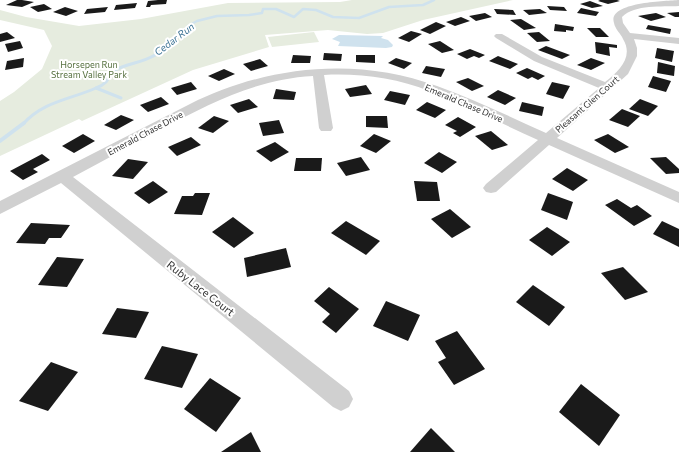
<svg xmlns="http://www.w3.org/2000/svg" width="679" height="452" viewBox="0 0 679 452" font-family="Commissioner,sans-serif">
<rect width="100%" height="100%" fill="#fff"/>
<g fill="#e6ecdf">
<polygon points="352,0 513,0 423,20 383,33 367,34 328,30 265,35 269,47 193,70 82,121 79,119 0,156 0,101 14,92 42,69 52,46 44,30 0,20 0,10 26,17 79,26 141,19 228,3 340,2"/>
<polygon points="314,32 319,42 272,47 268,37"/>
</g>
<polygon fill="#cfe2ee" points="339,35 383,36 381,38 388,40 393,45 392,47 386,48 338,46 340,42 332,39"/>
<g fill="none" stroke-linecap="round" stroke-linejoin="round">
<polyline stroke="#cfe2ee" stroke-width="2.5" points="154,56 174,41 188,26 197,21 217,16 249,15 262,13 263,9 276,9 294,17 303,9 316,10 333,17 359,18 389,7 423,5 434,0"/>
<g stroke="#cfe2ee" stroke-width="3">
<polyline points="96,88 121,98"/>
<path d="M 23,124 C 44,101 69,100 96,88 C 99,87 104,84 106,82 C 110,77 110,73 115,70 C 128,63 142,63 155,55"/>
</g>
<polyline stroke="#cfe2ee" stroke-width="4" points="0,141 24,123"/>
</g>
<g fill="#1a1a1a">
<polygon points="17,0 22,0 34,2 22,7 6,5"/>
<polygon points="158,0 167,0 166,4 151,5 150,7 146,7 148,1"/>
<polygon points="600,0 617,0 620,1 608,4 598,1"/>
<polygon points="590,1 603,6 592,8 580,4"/>
<polygon points="137,3 135,8 114,10 116,5"/>
<polygon points="44,4 52,9 38,12 30,7"/>
<polygon points="547,6 564,7 567,11 550,10"/>
<polygon points="65,7 78,11 66,16 53,12"/>
<polygon points="108,7 105,12 84,14 87,9"/>
<polygon points="581,8 599,12 596,16 577,13"/>
<polygon points="494,9 513,10 516,15 497,14"/>
<polygon points="540,9 547,13 529,15 523,10"/>
<polygon points="679,12 679,17 675,17 667,13"/>
<polygon points="485,13 492,17 476,21 469,16"/>
<polygon points="656,13 666,17 651,21 638,16"/>
<polygon points="461,17 470,21 455,26 446,22"/>
<polygon points="521,19 536,28 524,30 510,20"/>
<polygon points="436,22 446,26 430,34 420,30"/>
<polygon points="555,24 574,27 573,31 566,30 566,32 554,31"/>
<polygon points="648,25 671,29 670,34 646,29"/>
<polygon points="587,28 600,28 609,37 596,37"/>
<polygon points="411,31 422,34 409,42 398,38"/>
<polygon points="7,32 15,38 0,42 0,34"/>
<polygon points="539,32 550,41 537,42 527,33"/>
<polygon points="20,41 23,48 8,52 5,44"/>
<polygon points="440,41 454,50 442,53 428,44"/>
<polygon points="595,42 617,45 617,48 609,47 610,56 596,53"/>
<polygon points="546,46 570,55 562,59 538,50"/>
<polygon points="657,48 674,51 672,62 655,58"/>
<polygon points="470,49 485,55 479,58 474,56 467,59 457,54"/>
<polygon points="324,53 342,54 341,61 323,60"/>
<polygon points="293,55 311,56 310,63 291,63"/>
<polygon points="356,55 375,55 375,63 356,62"/>
<polygon points="498,56 518,64 510,69 489,61"/>
<polygon points="24,58 23,67 5,70 7,61"/>
<polygon points="396,58 412,63 404,69 388,63"/>
<polygon points="591,58 605,63 591,70 577,65"/>
<polygon points="260,59 268,66 251,71 243,64"/>
<polygon points="658,62 675,66 674,76 657,73"/>
<polygon points="426,66 445,69 441,77 422,73"/>
<polygon points="527,68 545,76 538,80 532,77 528,79 516,73"/>
<polygon points="224,69 235,74 219,81 208,76"/>
<polygon points="653,76 671,81 666,92 648,87"/>
<polygon points="468,78 484,86 472,91 456,82"/>
<polygon points="191,82 197,89 177,95 171,88"/>
<polygon points="552,82 570,86 563,99 546,94"/>
<polygon points="366,85 372,94 350,97 345,89"/>
<polygon points="276,89 296,92 294,100 273,99"/>
<polygon points="498,90 516,98 505,105 487,97"/>
<polygon points="390,91 410,95 405,105 384,100"/>
<polygon points="161,97 169,104 148,112 140,105"/>
<polygon points="249,99 258,107 238,113 230,105"/>
<polygon points="640,99 658,106 648,116 629,109"/>
<polygon points="427,102 446,110 435,118 416,110"/>
<polygon points="522,102 544,107 542,116 519,111"/>
<polygon points="622,109 640,116 628,127 609,120"/>
<polygon points="121,115 134,120 116,130 104,125"/>
<polygon points="214,116 229,121 213,133 198,128"/>
<polygon points="366,116 387,116 388,128 366,127"/>
<polygon points="458,117 476,127 460,137 453,133 457,131 445,125"/>
<polygon points="279,120 284,133 263,136 259,123"/>
<polygon points="491,131 508,145 492,150 475,136"/>
<polygon points="83,134 95,141 74,153 62,146"/>
<polygon points="374,134 391,141 376,153 360,146"/>
<polygon points="608,134 629,147 615,153 594,140"/>
<polygon points="191,137 201,145 177,156 168,147"/>
<polygon points="275,142 289,152 271,162 256,151"/>
<polygon points="439,152 457,162 442,173 424,163"/>
<polygon points="42,154 50,160 33,169 38,172 23,180 10,171"/>
<polygon points="361,157 370,170 346,176 337,163"/>
<polygon points="666,157 679,169 679,173 666,174 650,158"/>
<polygon points="296,158 322,158 321,171 294,171"/>
<polygon points="128,159 148,162 133,179 112,176"/>
<polygon points="567,168 588,180 573,191 552,179"/>
<polygon points="153,181 168,192 149,204 134,193"/>
<polygon points="414,181 437,182 440,201 417,201"/>
<polygon points="195,193 210,193 202,215 174,214 182,196 193,196"/>
<polygon points="548,193 573,202 567,220 541,210"/>
<polygon points="617,199 631,208 637,205 652,216 634,226 605,205"/>
<polygon points="450,209 471,227 452,238 431,219"/>
<polygon points="233,217 254,233 234,248 212,232"/>
<polygon points="346,221 380,241 366,255 331,233"/>
<polygon points="662,221 679,229 679,247 653,234"/>
<polygon points="31,223 70,225 61,238 49,238 45,244 16,243"/>
<polygon points="547,227 570,242 552,256 529,240"/>
<polygon points="286,248 291,267 247,277 244,258"/>
<polygon points="57,257 84,259 67,287 38,285"/>
<polygon points="623,267 648,292 625,300 601,273"/>
<polygon points="533,285 565,307 549,326 516,302"/>
<polygon points="329,287 359,309 336,333 322,322 330,314 314,301"/>
<polygon points="386,301 420,315 408,341 373,326"/>
<polygon points="117,308 149,312 136,338 102,334"/>
<polygon points="457,331 485,369 454,385 438,362 446,358 435,341"/>
<polygon points="162,346 198,354 182,388 144,379"/>
<polygon points="51,362 78,372 48,411 19,401"/>
<polygon points="210,378 241,398 216,432 184,409"/>
<polygon points="581,384 620,415 599,446 559,412"/>
<polygon points="431,428 455,452 410,452"/>
<polygon points="251,432 261,452 221,452"/>
</g>
<g fill="none" stroke-linecap="round" stroke-linejoin="round">
<path fill="#d0d0d0" fill-rule="evenodd" d="M 679,0 L 679,6 C 662,7 635,4 622,17 L 623,23 L 630,33 L 679,38 L 679,44 L 634,39 L 637,48 L 637,56 L 628,74 L 557,138 L 679,192 L 679,203 L 549,145 L 496,192 L 491,193 L 486,192 L 483,188 L 486,184 L 538,140 C 502,124 466,105 429,91 C 397,78 358,73 324,75 L 333,128 L 331,131 L 321,131 L 319,128 L 313,76 C 257,79 210,103 162,129 C 132,145 103,161 73,177 L 349,391 L 353,399 L 349,407 L 341,411 L 333,407 L 61,183 L 0,214 L 0,201 L 190,104 C 266,66 356,56 437,86 C 474,99 510,117 546,133 L 599,88 L 534,61 L 496,38 L 494,36 L 496,34 L 502,34 L 542,57 L 605,82 C 619,71 634,57 623,39 C 621,34 615,29 614,23 C 607,2 666,1 679,0 Z"/>
</g>
<g text-anchor="middle" dominant-baseline="central" stroke-width="4" stroke-linejoin="round" paint-order="stroke">
<g font-size="9" fill="#56703f" stroke="#fff">
<text x="89" y="64">Horsepen Run<tspan x="89" dy="10">Stream Valley Park</tspan></text>
</g>
<g font-size="9" fill="#333" stroke="#fff">
<text transform="translate(464 103) rotate(23)">Emerald Chase Drive</text>
<text transform="translate(587 104) rotate(-41)">Pleasant Glen Court</text>
<text transform="translate(145 133) rotate(-28)">Emerald Chase Drive</text>
</g>
<g font-size="10" font-style="italic" fill="#3f7597" stroke="#fff">
<text transform="translate(174 39) rotate(-37)">Cedar Run</text>
</g>
<g font-size="11" fill="#333" stroke="#fff">
<text transform="translate(201 288) rotate(38)">Ruby Lace Court</text>
</g>
</g>
</svg>
